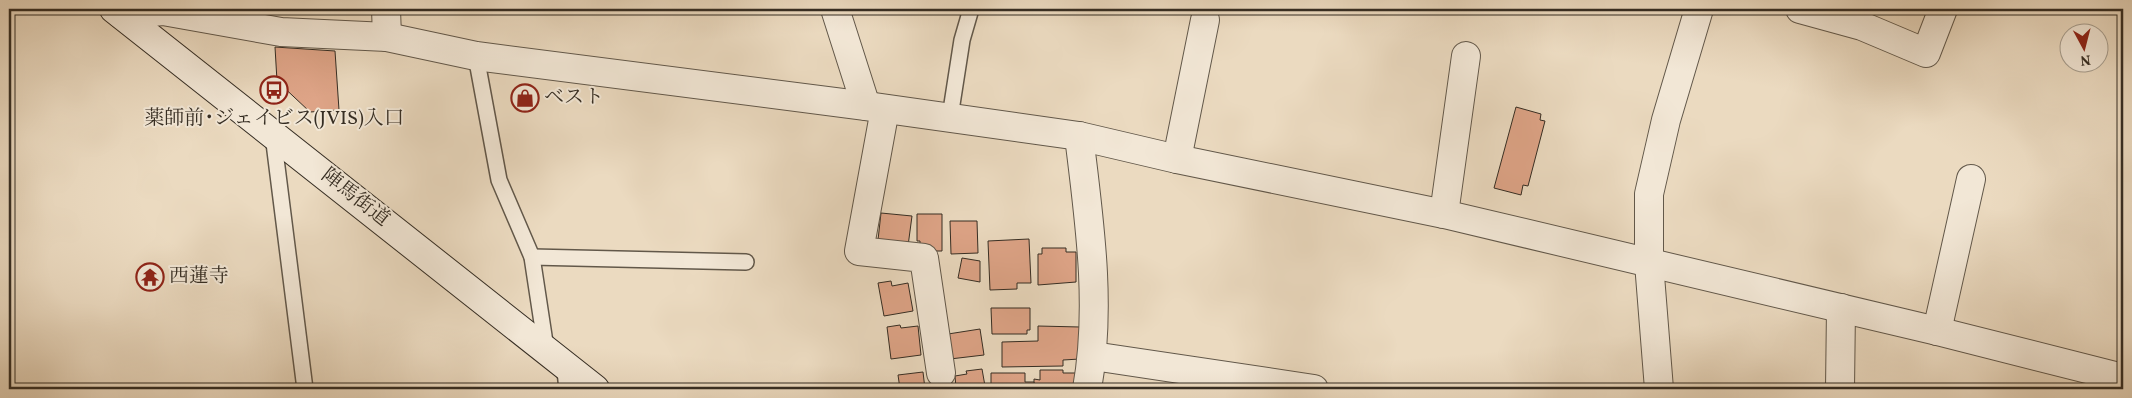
<svg xmlns="http://www.w3.org/2000/svg" width="2132" height="398" viewBox="0 0 2132 398" font-family="Vollkorn,'Noto Serif JP',serif">
<rect width="100%" height="100%" fill="#ebdac0"/>
<filter id="stains"><feTurbulence type="fractalNoise" baseFrequency=".004" numOctaves="4"/><feColorMatrix values="0 0 0 0 .2 0 0 0 0 .09 0 0 0 0 .02 0 0 0 .5 -.17"/></filter>
<radialGradient id="worn" r=".72"><stop offset=".6" stop-color="#630" stop-opacity="0"/><stop offset="1" stop-color="#630" stop-opacity=".3"/></radialGradient>
<g fill="#dea487" stroke="#352d23">
<polygon points="301,9 326,9 327,12 302,13"/>
<polygon points="275,47 335,51 339,110 310,112 277,81"/>
<polygon points="1516,107 1541,114 1540,120 1545,121 1528,186 1523,185 1521,195 1494,188"/>
<polygon points="881,213 912,216 908,246 878,240"/>
<polygon points="917,214 942,214 942,251 920,251 920,241 917,241"/>
<polygon points="950,221 977,221 978,253 951,254"/>
<polygon points="1029,239 1031,283 1017,283 1017,289 990,290 988,241"/>
<polygon points="1042,248 1066,248 1066,252 1076,252 1076,282 1038,285 1038,254 1042,254"/>
<polygon points="962,258 980,261 980,282 958,278"/>
<polygon points="891,281 892,286 908,283 913,311 884,316 878,283"/>
<polygon points="991,308 1030,308 1030,330 1027,330 1027,334 992,334"/>
<polygon points="900,325 901,328 918,326 921,355 891,359 887,327"/>
<polygon points="1038,326 1080,327 1080,359 1063,360 1063,366 1002,367 1002,342 1038,341"/>
<polygon points="980,329 984,355 950,359 948,334"/>
<polygon points="982,369 985,386 983,387 983,389 952,389 956,388 955,376 967,374 966,371"/>
<polygon points="1040,370 1063,370 1063,373 1076,373 1079,389 1034,389 1034,379 1040,380"/>
<polygon points="923,372 925,389 900,389 898,375"/>
<polygon points="991,373 1025,373 1025,382 1034,382 1034,389 991,389"/>
</g>
<g fill="none" stroke-linecap="round" stroke-linejoin="round">
<g stroke="#62584a" stroke-width="18">
<g id="lane">
<polyline points="476,56 499,180 532,257 546,349"/>
<polyline points="950,117 962,40 971,9"/>
<polyline points="273,135 305,389"/>
<polyline points="532,257 746,262"/>
<polyline points="564,363 567,389"/>
</g>
</g>
<g stroke="#62584a" stroke-width="30">
<g id="street">
<polyline points="386,9 387,37"/>
<polyline points="835,9 866,106"/>
<polyline points="1800,9 1862,26 1926,53 1943,9"/>
<polyline points="122,15 163,11 281,32 387,37 476,56 866,106 1079,136 1177,159 1444,214 1937,331 2123,378"/>
<polyline points="885,109 859,251 924,258 941,373"/>
<path d="M 1079,136 C 1089,219 1102,305 1087,389"/>
<polyline points="1177,159 1205,20"/>
<polyline points="1444,214 1466,56"/>
<polyline points="1937,331 1971,179"/>
<polyline points="1093,356 1314,389"/>
<polyline points="1659,389 1649,263 1649,194 1666,120 1699,9"/>
<polyline points="1840,389 1841,308"/>
</g>
</g>
<g stroke="#352d23" stroke-width="30">
<polyline id="secondary" points="114,9 595,389"/>
</g>
<use href="#lane" stroke="#f2e7d6" stroke-width="15"/>
<use href="#street" stroke="#f2e7d6" stroke-width="28"/>
<use href="#secondary" stroke="#f2e7d6" stroke-width="28"/>
</g>
<defs>
<g id="bus-ring" transform="scale(1.4375)"><circle r="9.5" fill="#f2e7d6" stroke="#8f2418" stroke-width="1.5"/><path d="M-5-6H5V4H4V6H2V4H-2V6H-4V4H-5ZM-3.5-4V0h7V-4ZM-3.5 1.2v1.5H-2V1.2ZM2 1.2v1.5H3.5V1.2Z" fill="#8f2418"/></g>
<g id="shop-ring" transform="scale(1.4375)"><circle r="9.5" fill="#f2e7d6" stroke="#8f2418" stroke-width="1.5"/><path d="M-5-2.5h2.3a2.7 3.5 0 0 1 5.4 0H5L5.5 6h-11ZM-1.5-2.5h3a1.5 2.3 0 0 0-3 0Z" fill="#8f2418"/></g>
<g id="temple-ring" transform="scale(1.4375)"><circle r="9.5" fill="#f2e7d6" stroke="#8f2418" stroke-width="1.5"/><path d="M0-6L5-2H3V0L6.5 2.5H4V6H1.5V3h-3V6H-4V2.5H-6.5L-3 0V-2H-5Z" fill="#8f2418"/></g>
</defs>
<g fill-rule="evenodd">
<use href="#bus-ring" x="274" y="90"/>
<use href="#shop-ring" x="525" y="98"/>
<use href="#temple-ring" x="150" y="277"/>
</g>
<g text-anchor="middle" dominant-baseline="central" stroke-width="4" stroke-linejoin="round" paint-order="stroke">
<g font-size="20" fill="#352d23" stroke="#f2e7d6" text-anchor="start">
<text x="544" y="98">ベスト</text>
<text x="274" y="119" text-anchor="middle">薬師前･ジェイビス(JVIS)入口</text>
<text x="169" y="277">西蓮寺</text>
</g>
<g font-size="20" fill="#352d23" stroke="#f2e7d6">
<text transform="translate(355 198) rotate(38)">陣馬街道</text>
</g>
</g>
<rect width="2132" height="398" fill="none" stroke="#ebdac0" stroke-width="30"/>
<rect x="10" y="10" width="2112" height="378" fill="none" stroke="#352d23" stroke-width="2.5"/>
<rect x="15" y="15" width="2102" height="368" fill="none" stroke="#352d23"/>
<g transform="translate(2084 48) rotate(173)"><circle r="24" fill="#f2e7d6" stroke="#a69d8e"/>
<path d="M0-4L9 19L0 12L-9 19Z" fill="#8f2418"/>
<text y="-8" font-size="14" font-weight="bold" text-anchor="middle" fill="#352d23">N</text>
</g>
<rect width="100%" height="100%" filter="url(#stains)"/>
<rect width="100%" height="100%" fill="url(#worn)"/>
</svg>
